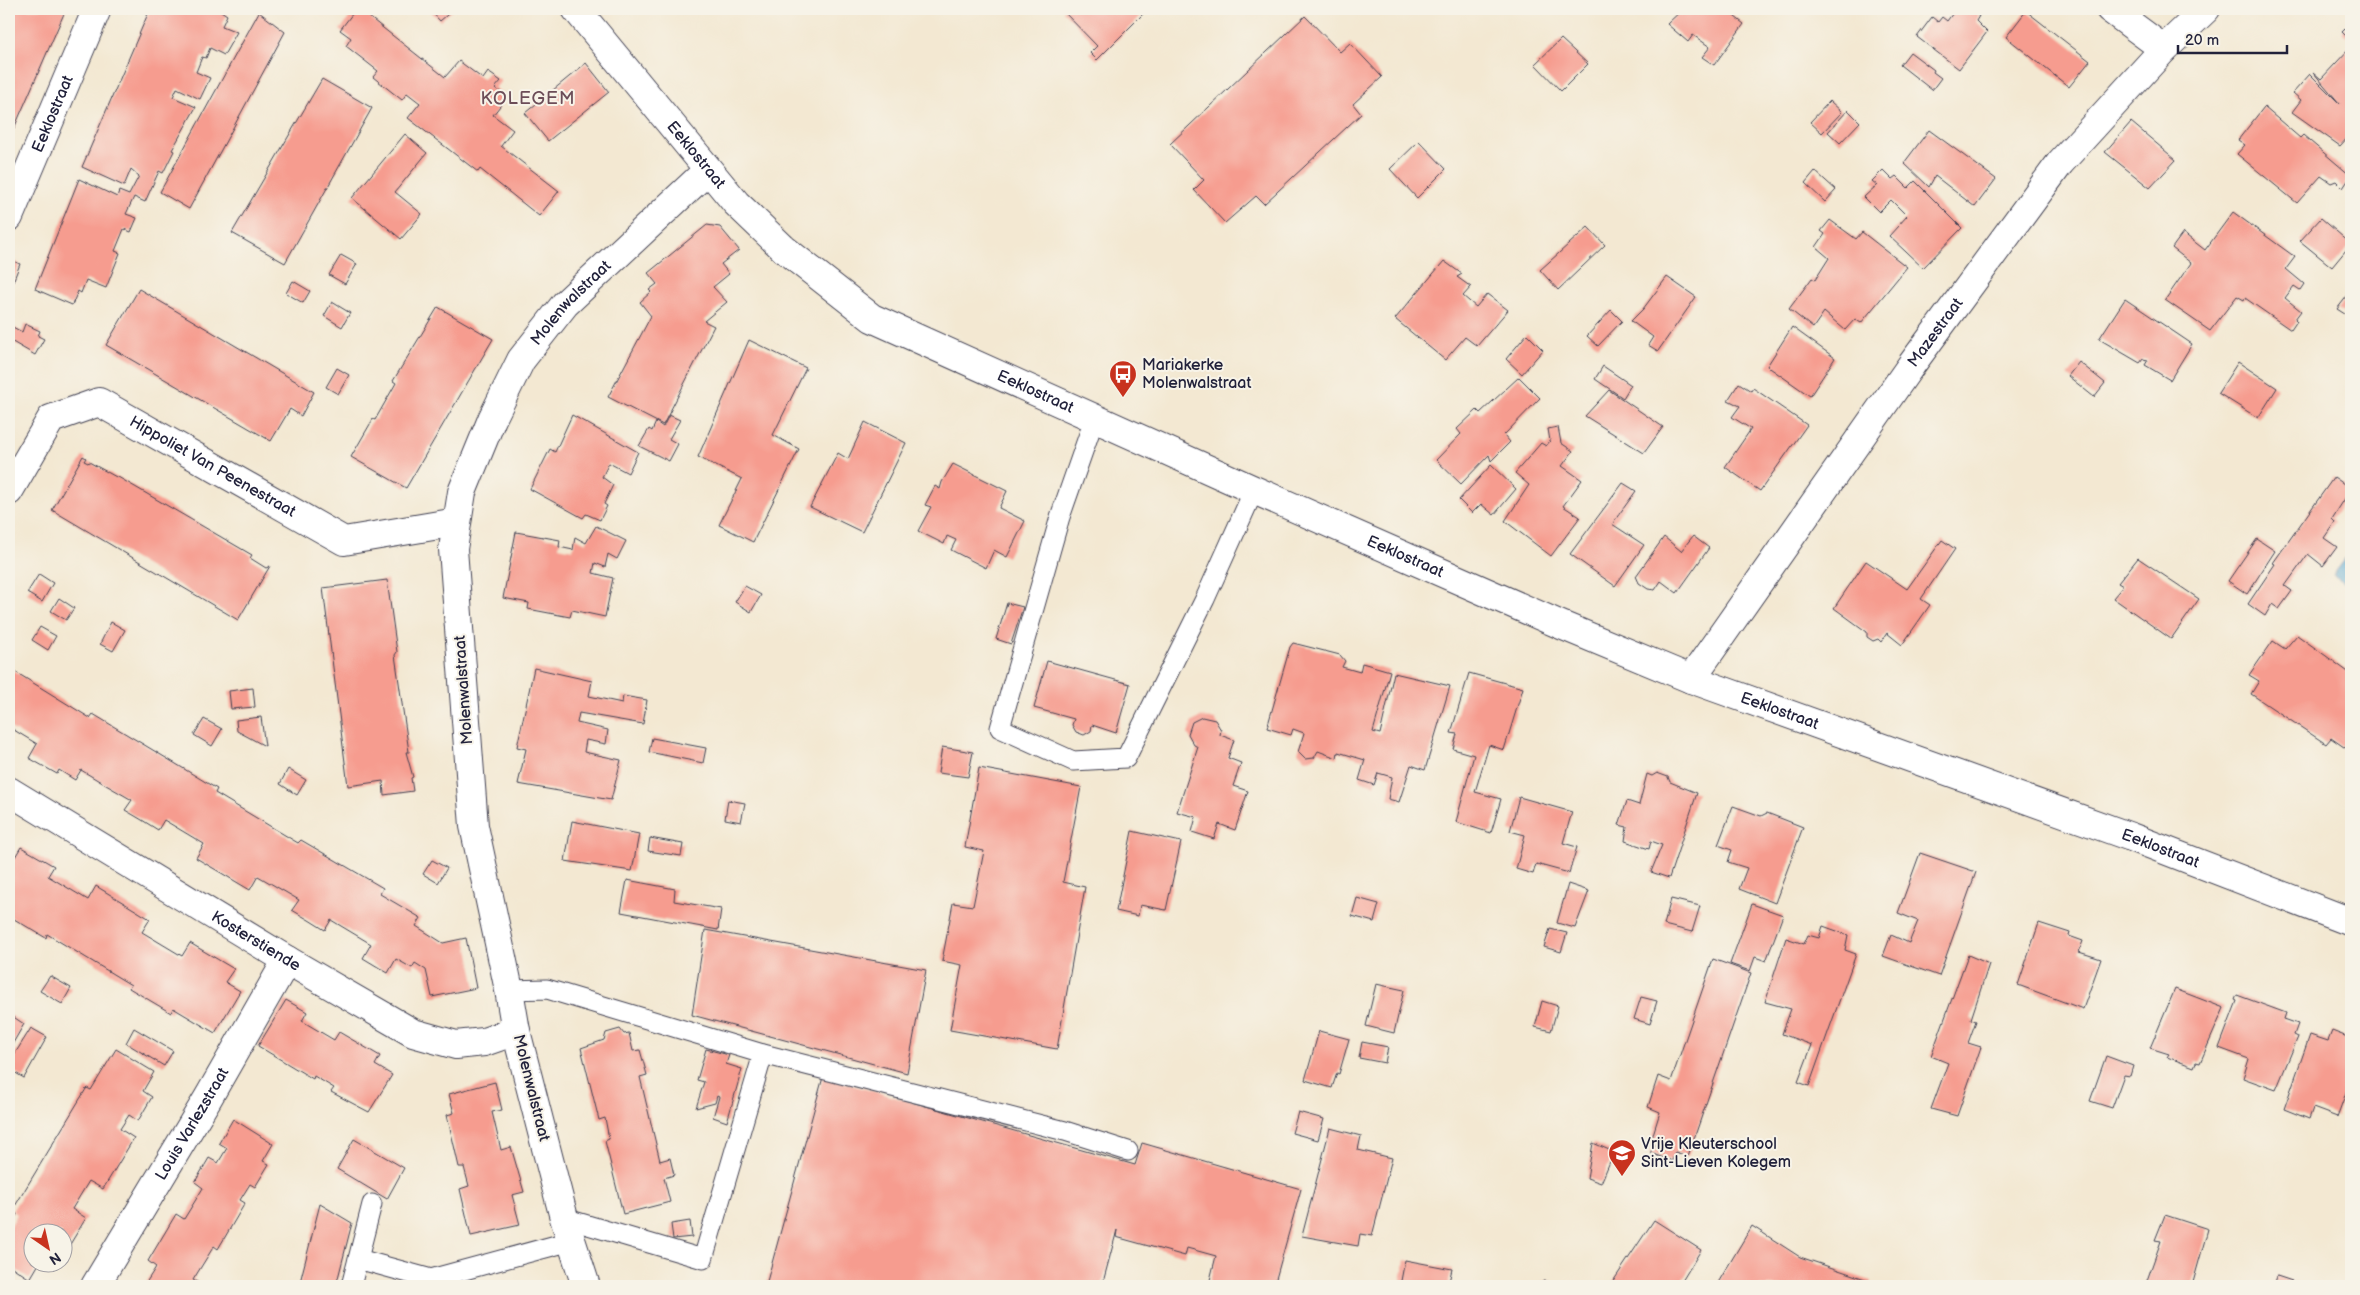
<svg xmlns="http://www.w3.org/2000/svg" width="2360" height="1295" viewBox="0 0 2360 1295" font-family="'Balsamiq Sans',sans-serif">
<rect width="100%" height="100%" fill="#f7f3e8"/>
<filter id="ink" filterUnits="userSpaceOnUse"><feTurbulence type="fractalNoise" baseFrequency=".02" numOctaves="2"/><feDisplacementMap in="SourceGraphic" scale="10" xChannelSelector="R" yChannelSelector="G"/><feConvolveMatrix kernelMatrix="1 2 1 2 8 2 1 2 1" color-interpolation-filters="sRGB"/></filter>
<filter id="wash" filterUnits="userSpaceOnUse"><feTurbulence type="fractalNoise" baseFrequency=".0096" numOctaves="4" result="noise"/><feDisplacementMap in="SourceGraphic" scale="20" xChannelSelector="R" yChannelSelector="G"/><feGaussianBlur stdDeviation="1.12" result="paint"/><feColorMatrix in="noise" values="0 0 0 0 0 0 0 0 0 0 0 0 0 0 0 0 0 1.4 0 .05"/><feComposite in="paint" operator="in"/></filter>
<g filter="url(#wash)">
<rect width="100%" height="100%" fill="#f3e8d2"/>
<polygon fill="#55a6d0" stroke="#3c6486" points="2350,553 2351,554 2351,588 2333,575"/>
<g id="blocks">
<g fill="#f69c8f">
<polygon points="9,9 66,9 12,133 9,132"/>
<polygon points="150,9 218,9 227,15 222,26 237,32 224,55 210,48 206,58 202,57 196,72 210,78 200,99 177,88 173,97 196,107 172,150 174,151 163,173 159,171 145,202 134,197 126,214 137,218 131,232 124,229 115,251 120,253 106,288 86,280 81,293 78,291 72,305 35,289 79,179 117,197 119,191 129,195 139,176 131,169 124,186 82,167"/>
<polygon points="356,9 359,9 445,77 459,61 483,79 488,72 501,81 495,88 507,97 493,115 513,130 501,146 559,191 539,216 480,169 478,172 408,118 420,103 407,93 402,100 373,77 378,71 346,46 351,38 340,30"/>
<polygon points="429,9 454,9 440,21"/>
<polygon points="1065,9 1148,9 1097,60 1090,53 1097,46 1063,11"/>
<polygon points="1683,9 1725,9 1744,24 1714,65 1702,57 1710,47 1693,35 1688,42 1667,24"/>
<polygon points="1956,9 1969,9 1979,16 1976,21 1987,32 1959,69 1917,37 1932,17 1938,22 1942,17 1947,21"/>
<polygon points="2026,11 2090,61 2069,87 2006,37"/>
<polygon points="259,12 285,32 189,209 160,192"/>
<polygon points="1305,16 1340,52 1350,43 1382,77 1353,104 1361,114 1264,204 1256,196 1225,223 1194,190 1204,180 1170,144"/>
<polygon points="2351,23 2351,41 2342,32"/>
<polygon points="1561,39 1588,64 1561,91 1535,64"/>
<polygon points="2351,47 2351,138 2349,136 2340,146 2292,112 2301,100 2293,93 2310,74 2340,104 2313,72 2321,79"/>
<polygon points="1910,52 1934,70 1933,72 1941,78 1932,90 1900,65"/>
<polygon points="586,63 609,92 548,141 525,113"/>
<polygon points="322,79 372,108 285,263 232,233"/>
<polygon points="1830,101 1842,112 1822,133 1810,122"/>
<polygon points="2264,107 2300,138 2303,135 2351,176 2343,188 2336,181 2331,183 2321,176 2297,203 2237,154 2245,145 2238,140"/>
<polygon points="1848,110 1860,122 1840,143 1828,132"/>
<polygon points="2131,122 2176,160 2150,188 2105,152"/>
<polygon points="1929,130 1996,179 1975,207 1935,176 1929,187 1904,163"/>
<polygon points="405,134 427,153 395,192 422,214 401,239 352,198"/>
<polygon points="1419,141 1446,169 1417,198 1390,169"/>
<polygon points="1883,170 1892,179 1896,176 1908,188 1915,181 1962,228 1923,268 1889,236 1907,216 1891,200 1879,212 1864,197 1877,185 1872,181"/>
<polygon points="1815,171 1836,190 1825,202 1805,183"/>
<polygon points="2233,212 2295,257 2286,269 2304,284 2300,290 2294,286 2285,298 2301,311 2295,319 2297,321 2291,330 2245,298 2244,300 2237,296 2210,331 2165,300 2191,263 2172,248 2183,233 2205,250"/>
<polygon points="2321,218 2351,244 2332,267 2300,241"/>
<polygon points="1830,220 1856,239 1862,232 1907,267 1861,323 1855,319 1845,330 1824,312 1813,328 1789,309 1812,278 1815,280 1829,258 1816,247 1825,234 1821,231"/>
<polygon points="707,225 720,227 739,250 721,264 729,274 713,287 727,302 704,321 714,326 663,425 608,397 651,316 640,302 651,292 649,290 657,284 648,273"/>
<polygon points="1588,227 1605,245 1558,290 1540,270"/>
<polygon points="341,255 357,264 345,284 329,275"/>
<polygon points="9,259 20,264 9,292"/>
<polygon points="1444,261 1462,274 1457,277 1471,287 1463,296 1476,307 1487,294 1508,310 1477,346 1465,337 1445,360 1395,319"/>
<polygon points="1667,277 1696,297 1658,351 1648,345 1653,337 1631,321 1643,309"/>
<polygon points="293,281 310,291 303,303 286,293"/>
<polygon points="139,289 314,392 301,416 290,409 271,441 106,345"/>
<polygon points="2351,291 2351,318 2337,309"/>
<polygon points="2125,299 2192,344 2170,380 2145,365 2148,360 2143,359 2140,363 2099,339"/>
<polygon points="332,302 350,313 342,327 324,316"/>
<polygon points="438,307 493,339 406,488 351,457 373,419 375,420 396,383 393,381"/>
<polygon points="1611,310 1622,321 1598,346 1587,336"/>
<polygon points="25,324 40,331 38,336 44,339 35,355 9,340 9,325 22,332"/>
<polygon points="1792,327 1835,358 1810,396 1767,366"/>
<polygon points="1527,334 1543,350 1522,374 1506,359"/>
<polygon points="749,340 806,368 773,435 799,449 753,542 719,525 742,479 698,457"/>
<polygon points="2079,362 2105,383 2094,397 2068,376"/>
<polygon points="2238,362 2277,388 2258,418 2218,393"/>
<polygon points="1603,366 1631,385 1623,398 1595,379"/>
<polygon points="337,368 349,375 338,394 326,387"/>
<polygon points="1519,377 1540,398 1504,435 1510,442 1491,461 1489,455 1461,484 1436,460 1461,434 1457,429 1477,410 1480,413"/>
<polygon points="1739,383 1751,391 1753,388 1807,425 1760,491 1725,467 1751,429 1732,417 1740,406 1728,400"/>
<polygon points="1609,390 1663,427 1644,453 1585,416"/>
<polygon points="572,415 638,452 628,473 609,463 602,477 613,485 604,504 607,506 600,520 586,514 583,518 530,489 550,449 555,452"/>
<polygon points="669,415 680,420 669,439 678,444 669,461 639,446 649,429 652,431 656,422 663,427"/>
<polygon points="865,422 906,443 862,532 810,507 838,453 848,459"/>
<polygon points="1558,427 1561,443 1573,451 1562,466 1582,480 1563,506 1580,517 1551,556 1505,521 1529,485 1515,473 1541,443 1546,446 1550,441 1548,429"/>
<polygon points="83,456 86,458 84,461 88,463 89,462 118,478 118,477 252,555 250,558 266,568 270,566 238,620 52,510"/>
<polygon points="953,464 1007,491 999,508 1025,521 1007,557 994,550 986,568 951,550 956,540 947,536 944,544 918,531 931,507 925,505 935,486 940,489 942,482"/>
<polygon points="1491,465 1516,489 1494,515 1481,504 1472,513 1459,500"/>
<polygon points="2334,477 2351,489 2332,519 2335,522 2324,538 2337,547 2323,566 2308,554 2285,586 2292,591 2279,609 2272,604 2265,616 2248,604 2275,564 2273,563"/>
<polygon points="1623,483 1636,491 1612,524 1644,545 1615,586 1570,554"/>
<polygon points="596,526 626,541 617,559 608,554 605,567 595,563 593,573 613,578 605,617 572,610 570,617 528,609 529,603 503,598 516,532 560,540 559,547 573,550 575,537 586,543"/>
<polygon points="1693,536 1709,548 1677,593 1661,581 1655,590 1648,589 1639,583 1636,576 1664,537 1681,551"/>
<polygon points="2257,539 2275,551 2247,594 2228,581"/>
<polygon points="1942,540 1955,549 1921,599 1930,605 1902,645 1887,633 1881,642 1878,639 1873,641 1867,637 1867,632 1834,608 1866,561 1907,589"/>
<polygon points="2138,558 2199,599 2171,639 2113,598 2123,586 2118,583"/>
<polygon points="39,574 53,583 42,602 27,593"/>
<polygon points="387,580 397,652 395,655 409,752 406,752 413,777 411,778 413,791 384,795 383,781 348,786 323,588"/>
<polygon points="745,586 761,595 751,612 735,602"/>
<polygon points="59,598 74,608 66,620 51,611"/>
<polygon points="1007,603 1023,607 1011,644 996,639"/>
<polygon points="111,622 125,630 113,651 100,644"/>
<polygon points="40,627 56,636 48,650 32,640"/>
<polygon points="2297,635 2351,674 2351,752 2331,738 2326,744 2251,694 2259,681 2249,675 2273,641 2285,649"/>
<polygon points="1293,643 1340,655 1345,661 1342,667 1360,672 1362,663 1390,671 1373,732 1380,734 1394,673 1450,686 1425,770 1411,765 1399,802 1388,799 1392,777 1378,773 1374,785 1359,780 1365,760 1338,752 1337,758 1318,751 1314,758 1305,759 1298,752 1304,733 1293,729 1291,735 1267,728 1290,647"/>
<polygon points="1047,661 1130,684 1116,733 1092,725 1091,731 1084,735 1076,732 1072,725 1074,719 1034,708"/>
<polygon points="9,668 90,718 93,714 176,764 217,789 215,793 298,843 301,840 383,888 380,894 421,918 416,926 443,943 466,938 476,988 432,997 426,970 415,963 412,968 396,959 388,973 363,958 371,944 331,920 325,930 309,920 292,910 299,900 258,876 250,890 196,858 204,844 164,820 158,830 142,820 125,810 132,800 106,785 81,770 75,780 59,770 57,774 29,758 37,744 9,727"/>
<polygon points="534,668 592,681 589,696 622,703 623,696 647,700 643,724 579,713 577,723 608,730 606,744 586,740 584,752 621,760 611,800 518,784 526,749 517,747"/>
<polygon points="1469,673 1523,688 1504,750 1489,745 1475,792 1501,799 1491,833 1456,822 1474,755 1453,749 1457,734 1451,733"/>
<polygon points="253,688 255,707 231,709 229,691"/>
<polygon points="261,717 265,746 237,731 236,720"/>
<polygon points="1202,717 1215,720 1221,730 1220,735 1234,740 1228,758 1241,763 1233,786 1248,791 1235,830 1219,824 1214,839 1192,832 1196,817 1177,812 1198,747 1194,745 1188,734 1192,722"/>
<polygon points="204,719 222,729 212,746 194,735"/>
<polygon points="652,738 706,748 703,763 649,752"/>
<polygon points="942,747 973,752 968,777 938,773"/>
<polygon points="979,768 1081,787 1063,882 1085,887 1057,1049 950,1030 962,965 942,961 953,903 973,906 984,851 965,847"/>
<polygon points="288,769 306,780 297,795 280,784"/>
<polygon points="1657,773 1668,777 1670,782 1697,793 1669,878 1651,872 1662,845 1651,841 1649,849 1625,841 1627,827 1619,825 1627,801 1639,805 1647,774 1652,776"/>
<polygon points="1519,797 1572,812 1563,843 1577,847 1569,873 1536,864 1533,874 1516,869 1525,835 1510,831"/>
<polygon points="728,800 745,803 741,822 725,819"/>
<polygon points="1733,806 1761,816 1767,813 1803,827 1775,903 1739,889 1747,868 1728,862 1732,850 1718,845"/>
<polygon points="572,821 639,834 632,871 565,861"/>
<polygon points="1132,831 1181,842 1166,910 1140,905 1138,916 1116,911"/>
<polygon points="650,838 683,844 681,856 648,851"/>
<polygon points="21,847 54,866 48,876 88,900 96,886 150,919 142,932 182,956 190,943 234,969 225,982 240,991 215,1033 173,1008 171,1013 129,988 131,985 47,934 46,938 9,916 9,853 15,857"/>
<polygon points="1920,853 1976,872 1939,976 1883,956 1891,935 1909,943 1918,921 1898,913"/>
<polygon points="432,860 447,868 438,883 423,874"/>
<polygon points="627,880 675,889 674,901 721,909 718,930 621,912"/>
<polygon points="1568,884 1589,891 1575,928 1557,923"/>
<polygon points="1357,898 1379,904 1374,922 1352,916"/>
<polygon points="1671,899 1700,906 1692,932 1664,925"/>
<polygon points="1752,904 1783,915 1766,961 1755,957 1750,971 1730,964"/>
<polygon points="2039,923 2070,933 2069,936 2083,941 2079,952 2101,959 2083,1009 2018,985"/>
<polygon points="1823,926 1848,935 1845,950 1856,954 1809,1086 1798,1082 1812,1045 1782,1034 1791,1009 1765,1002 1786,938 1804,944 1808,935 1819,938"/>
<polygon points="1550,929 1567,933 1561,952 1544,947"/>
<polygon points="705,930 926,970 907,1073 692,1015"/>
<polygon points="1968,955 1989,964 1971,1019 1976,1021 1968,1043 1981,1047 1957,1116 1931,1109 1948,1063 1931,1056"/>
<polygon points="1713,959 1751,973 1688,1156 1675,1152 1672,1161 1650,1153 1655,1145 1650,1144 1660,1112 1648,1107 1658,1076 1671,1081"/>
<polygon points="50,976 71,988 62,1004 40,991"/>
<polygon points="1376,984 1404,990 1394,1033 1366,1026"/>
<polygon points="2175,989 2224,1008 2200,1063 2196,1062 2194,1067 2167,1057 2169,1054 2150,1048"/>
<polygon points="2237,995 2286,1013 2284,1019 2298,1024 2294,1035 2298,1037 2276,1090 2243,1078 2249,1059 2219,1048 2237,1001 2235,1000"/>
<polygon points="1641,997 1657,1001 1650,1024 1634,1019"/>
<polygon points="286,1000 307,1012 302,1021 334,1040 339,1032 380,1056 375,1065 392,1075 369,1112 331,1092 334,1088 314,1076 313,1079 258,1046"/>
<polygon points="1542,1001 1558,1006 1551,1031 1535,1027"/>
<polygon points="9,1014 24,1024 9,1050"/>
<polygon points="31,1028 47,1037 24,1078 9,1069 9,1063"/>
<polygon points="134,1028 173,1051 164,1066 126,1043"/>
<polygon points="620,1029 624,1034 629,1033 633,1051 640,1050 647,1075 640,1077 660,1161 670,1158 674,1175 664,1178 670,1202 623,1214 605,1141 609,1139 605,1118 599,1120 581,1048 604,1040 606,1033"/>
<polygon points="1319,1031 1349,1039 1339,1074 1337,1073 1332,1088 1305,1080"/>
<polygon points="2332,1031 2350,1038 2347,1049 2351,1051 2351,1079 2337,1117 2313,1108 2309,1119 2284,1109 2310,1035 2328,1041"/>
<polygon points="1362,1042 1388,1047 1385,1063 1359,1058"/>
<polygon points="116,1049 154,1072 143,1091 152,1097 138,1121 129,1115 120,1129 134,1138 103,1189 89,1181 72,1209 86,1218 69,1246 64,1243 62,1247 62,1232 32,1232 32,1262 40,1262 30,1279 9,1265 9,1229 17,1214 12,1211 86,1089 87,1088 91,1090"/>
<polygon points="706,1049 729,1055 726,1064 742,1069 727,1122 713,1117 719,1097 717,1096 715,1103 696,1108 704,1082 697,1080"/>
<polygon points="2106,1056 2133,1066 2130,1076 2124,1075 2112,1108 2090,1101"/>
<polygon points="823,1077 1135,1165 1142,1143 1301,1189 1274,1286 1209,1284 1216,1256 1187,1248 1185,1256 1116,1237 1117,1230 1102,1286 766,1285"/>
<polygon points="495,1082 502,1110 492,1112 501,1150 511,1147 524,1192 512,1195 520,1225 471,1236 460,1189 469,1186 464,1167 459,1167 447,1115 454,1113 449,1094"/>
<polygon points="1298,1112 1324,1119 1318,1140 1292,1133"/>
<polygon points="233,1119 273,1144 263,1161 269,1164 255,1187 250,1184 240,1200 245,1203 218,1249 214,1246 193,1280 199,1283 196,1286 144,1286 156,1267 148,1261 176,1214 184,1219 203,1188 195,1182 209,1158 218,1163 227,1148 219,1143"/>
<polygon points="1330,1128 1361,1136 1358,1150 1392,1158 1372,1236 1360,1234 1358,1246 1302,1236"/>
<polygon points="354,1139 404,1168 387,1199 337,1169"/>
<polygon points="1593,1143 1614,1152 1601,1183 1587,1178"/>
<polygon points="320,1204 352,1223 336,1286 299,1286"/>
<polygon points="2165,1215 2208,1229 2192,1286 2145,1286 2161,1241 2155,1240"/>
<polygon points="1654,1220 1701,1250 1679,1286 1610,1286"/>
<polygon points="690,1221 692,1237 673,1239 671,1224"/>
<polygon points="1752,1226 1800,1257 1871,1281 1869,1286 1716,1286"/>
<polygon points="1405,1260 1452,1269 1448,1286 1400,1286"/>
<polygon points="2277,1276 2307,1286 2274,1286"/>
<polygon points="1543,1281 1562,1283 1564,1286 1542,1286"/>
</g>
</g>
</g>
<g filter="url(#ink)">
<use href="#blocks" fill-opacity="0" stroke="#414052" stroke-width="1"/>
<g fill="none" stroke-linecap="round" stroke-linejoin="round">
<g stroke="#414052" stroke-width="21">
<g id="service">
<polyline points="1095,417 1060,517 1000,728 1073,761 1126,758 1205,599 1254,490"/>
<polyline points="509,990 547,989 763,1054 703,1259 564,1218"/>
<polyline points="763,1054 1065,1131 1128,1151"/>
<polyline points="358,1259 372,1204"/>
<polyline points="351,1286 358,1259 431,1279 571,1241"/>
</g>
</g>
<g stroke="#414052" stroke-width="30">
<g id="minor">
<polyline points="2110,9 2164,49"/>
<path id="s1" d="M 9,217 L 97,9"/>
<path id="s2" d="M 9,491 L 51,419 L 99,402 L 344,541 L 457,522"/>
<path id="s3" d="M 1691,679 L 1912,364 L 2060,163 L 2164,49 L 2206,9"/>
<path id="s4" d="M 9,791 L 287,960 L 413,1033 L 456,1045 L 484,1042 L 516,1031"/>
<path id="s5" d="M 95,1286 L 208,1098 L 287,960"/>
<path id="s6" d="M 586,1286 L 564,1218 L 516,1031 L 509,990 L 474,826 L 453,549 L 462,492 L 492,419 L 521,360 L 565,304 L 708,170"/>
</g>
</g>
<g stroke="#414052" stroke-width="30">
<g id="tertiary">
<path id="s7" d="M 576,9 L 736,203 L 784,249 L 872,318 L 1254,490 L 1561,625 L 1691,679 L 2131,837 L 2351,922"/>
</g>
</g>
<use href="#service" stroke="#fff" stroke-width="19"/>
<use href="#minor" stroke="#fff" stroke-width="28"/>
<use href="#tertiary" stroke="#fff" stroke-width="28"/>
</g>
</g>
<defs>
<g id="bus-pin" transform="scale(1.4375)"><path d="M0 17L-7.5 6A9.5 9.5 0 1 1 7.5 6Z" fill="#c8321e" stroke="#f7f3e8"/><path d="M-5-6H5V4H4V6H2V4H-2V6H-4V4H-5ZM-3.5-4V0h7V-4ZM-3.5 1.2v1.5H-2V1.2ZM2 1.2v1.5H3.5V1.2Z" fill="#fff"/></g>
<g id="school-pin" transform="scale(1.4375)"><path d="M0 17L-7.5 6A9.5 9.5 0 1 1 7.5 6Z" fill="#c8321e" stroke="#f7f3e8"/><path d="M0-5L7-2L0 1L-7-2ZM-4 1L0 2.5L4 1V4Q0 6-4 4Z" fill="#fff"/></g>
</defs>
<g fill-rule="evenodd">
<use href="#bus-pin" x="1123" y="374"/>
<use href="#school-pin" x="1622" y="1153"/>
</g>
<g text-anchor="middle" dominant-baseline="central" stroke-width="4" stroke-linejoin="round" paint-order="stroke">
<g font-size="16" fill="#22223b" stroke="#f7f3e8">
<text stroke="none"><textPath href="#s1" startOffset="112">Eeklostraat</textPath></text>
<text stroke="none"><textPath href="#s7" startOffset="189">Eeklostraat</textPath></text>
<text stroke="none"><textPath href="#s6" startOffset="1030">Molenwalstraat</textPath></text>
<text stroke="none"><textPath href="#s3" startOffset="424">Mazestraat</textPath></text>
<text stroke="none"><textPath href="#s7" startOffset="609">Eeklostraat</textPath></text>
<text stroke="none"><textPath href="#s2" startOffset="265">Hippoliet Van Peenestraat</textPath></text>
<text stroke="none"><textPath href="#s7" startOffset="1014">Eeklostraat</textPath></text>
<text transform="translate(464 690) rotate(-94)">Molenwalstraat</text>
<text stroke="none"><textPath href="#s7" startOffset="1419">Eeklostraat</textPath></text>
<text stroke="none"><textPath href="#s7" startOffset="1824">Eeklostraat</textPath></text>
<text stroke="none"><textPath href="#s4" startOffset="289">Kosterstiende</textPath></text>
<text transform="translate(531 1088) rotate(76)">Molenwalstraat</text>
<text stroke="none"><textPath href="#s5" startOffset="189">Louis Varlezstraat</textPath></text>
</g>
<g font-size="16" fill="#22223b" stroke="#f7f3e8" text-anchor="start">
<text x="1142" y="365">Mariakerke<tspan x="1142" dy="18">Molenwalstraat</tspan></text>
<text x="1641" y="1144">Vrije Kleuterschool<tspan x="1641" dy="18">Sint-Lieven Kolegem</tspan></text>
</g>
<g font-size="18" letter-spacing="1" fill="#6c4d58" stroke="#f7f3e8">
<text x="528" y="98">KOLEGEM</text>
</g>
</g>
<rect width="2360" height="1295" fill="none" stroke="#f7f3e8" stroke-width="30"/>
<g transform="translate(48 1248) rotate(146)"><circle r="24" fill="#f7f3e8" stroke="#a29fa3"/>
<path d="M0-4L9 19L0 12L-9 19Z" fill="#c8321e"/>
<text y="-8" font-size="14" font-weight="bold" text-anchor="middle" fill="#22223b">N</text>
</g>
<path d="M2178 45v8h109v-8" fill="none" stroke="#22223b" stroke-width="2.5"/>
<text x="2185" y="45" font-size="15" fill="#22223b" stroke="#f7f3e8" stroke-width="4" paint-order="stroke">20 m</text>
</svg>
